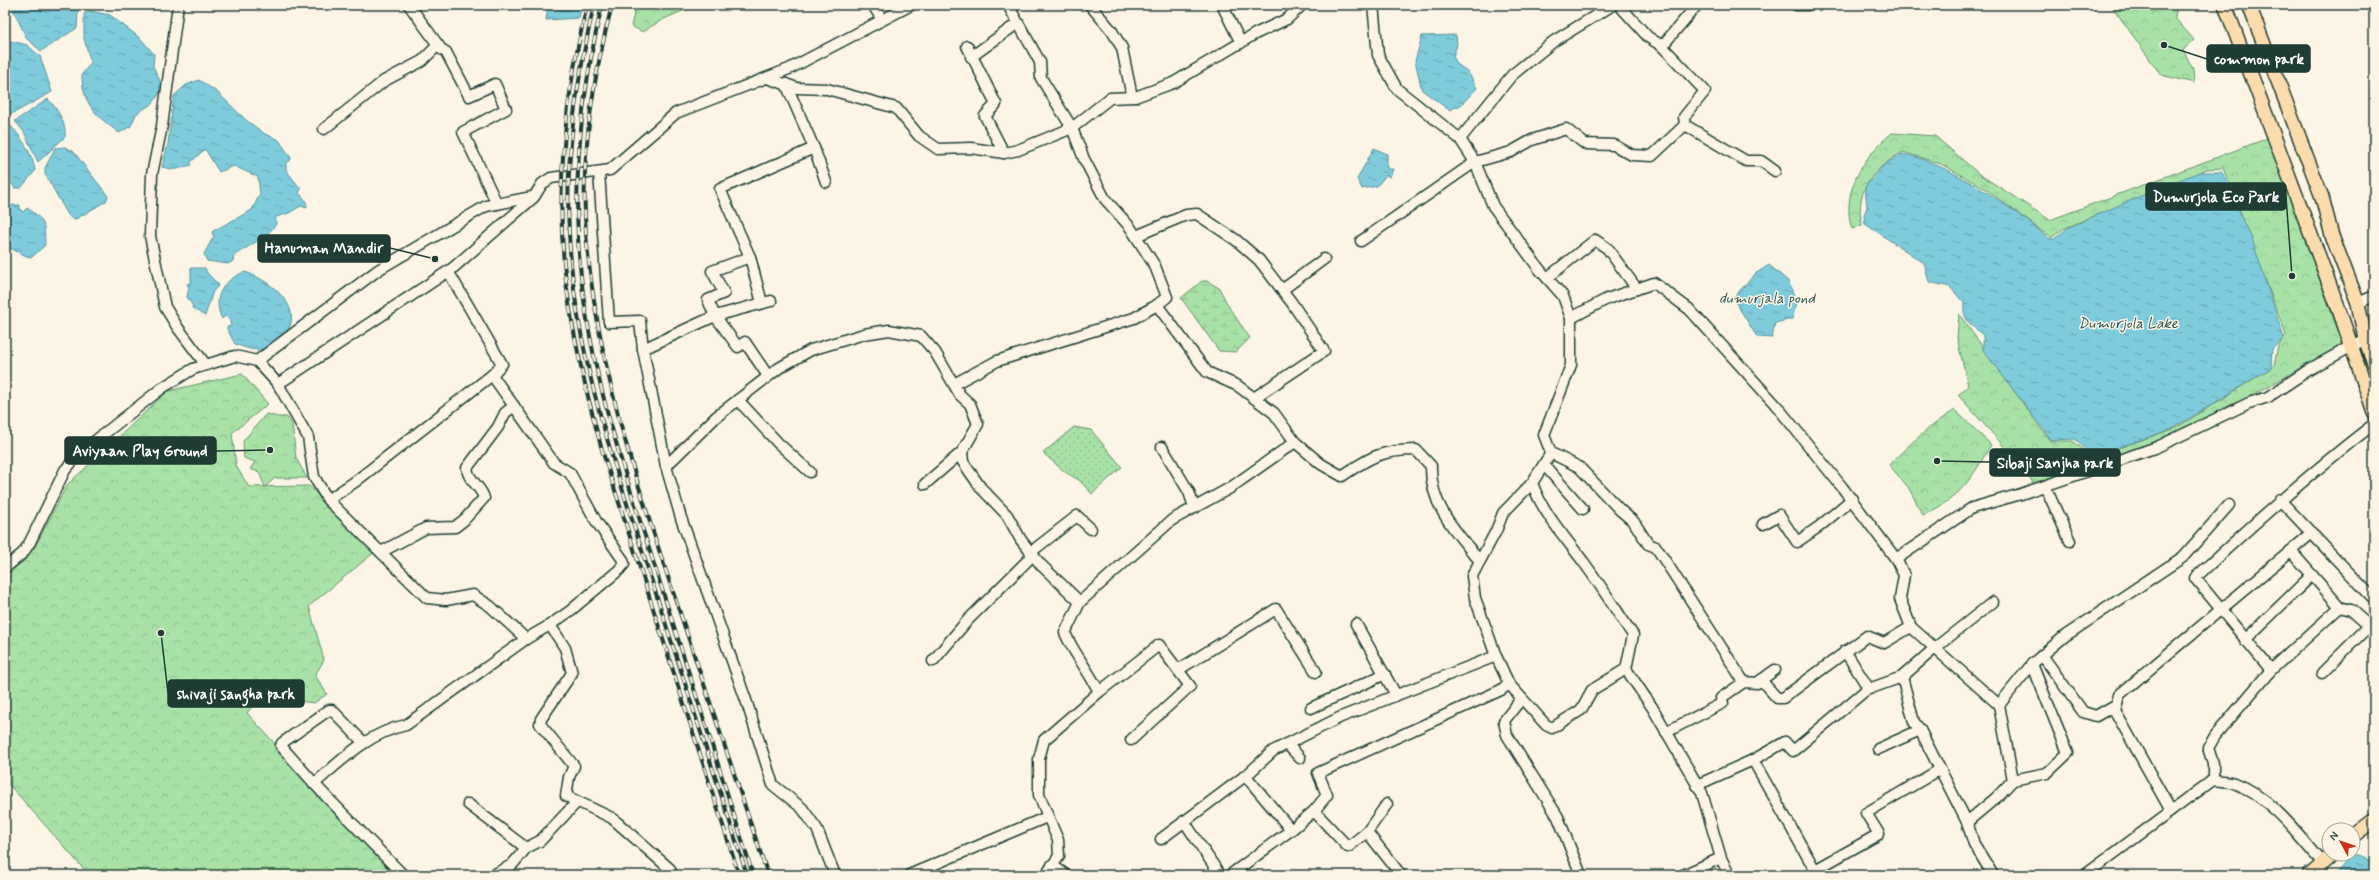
<svg xmlns="http://www.w3.org/2000/svg" width="2379" height="880" viewBox="0 0 2379 880" font-family="Mynerve,sans-serif">
<defs>
<pattern id="grass-dots" width="8" height="8" patternUnits="userSpaceOnUse"><rect width="8" height="8" fill="#a8e2a6"/><path d="M2 2h.1M6 6h.1" fill="none" stroke="#90c390" stroke-width="1.8" stroke-linecap="round"/></pattern>
<pattern id="wetland-marsh" width="20" height="14" patternUnits="userSpaceOnUse"><rect width="20" height="14" fill="#a8e2a6"/><path d="M1 5h8M5 5V1M11 12h8M15 12V8" fill="none" stroke="#90c390"/></pattern>
<pattern id="park-crowns" width="20" height="18" patternUnits="userSpaceOnUse"><rect width="20" height="18" fill="#a8e2a6"/><path d="M2 6a3 3 0 1 1 6 0M12 15a3 3 0 1 1 6 0" fill="none" stroke="#90c390"/></pattern>
<pattern id="water-ripples" width="26" height="14" patternUnits="userSpaceOnUse"><rect width="26" height="14" fill="#7ecbdc"/><path d="M2 4q2-2 4 0t4 0M15 11q2-2 4 0t4 0" fill="none" stroke="#67a6b3"/></pattern>
</defs>
<rect width="100%" height="100%" fill="#fcf5e5"/>
<filter id="ink" filterUnits="userSpaceOnUse"><feTurbulence type="fractalNoise" baseFrequency=".025" numOctaves="2"/><feDisplacementMap in="SourceGraphic" scale="8" xChannelSelector="R" yChannelSelector="G"/><feConvolveMatrix kernelMatrix="1 2 1 2 8 2 1 2 1" color-interpolation-filters="sRGB"/></filter>
<g filter="url(#ink)">
<polygon fill="url(#grass-dots)" stroke="#64906d" points="1074,427 1091,430 1122,467 1092,494 1079,480 1065,472 1043,453"/>
<polygon fill="url(#wetland-marsh)" stroke="#64906d" points="1202,281 1207,281 1219,288 1230,309 1250,338 1236,352 1219,351 1181,298"/>
<g fill="url(#park-crowns)" stroke="#64906d">
<path d="M 636,5 L 702,5 C 680,11 661,19 643,32 L 631,26 Z"/>
<polygon points="2111,5 2177,5 2175,18 2194,40 2183,50 2193,69 2194,83 2161,75"/>
<path d="M 1892,133 L 1935,136 L 1979,174 L 2050,220 L 2268,138 L 2343,344 L 2230,408 L 2160,444 L 2037,489 L 2024,469 L 1958,395 L 1968,386 L 1957,338 L 1959,314 L 2050,441 L 2073,441 L 2093,457 L 2176,428 L 2274,366 L 2278,346 L 2286,335 L 2224,168 L 2207,169 L 2063,229 L 2051,238 L 1984,188 L 1941,164 L 1903,152 C 1874,168 1854,190 1862,225 L 1852,229 C 1840,193 1864,155 1892,133 Z"/>
<polygon points="242,374 268,404 232,433 236,466 249,487 309,486 376,551 309,606 324,660 315,675 327,694 314,703 267,697 257,701 247,713 395,875 89,875 5,780 5,574 35,547 67,485 168,391"/>
<path d="M 1955,410 L 1991,445 C 1971,479 1961,498 1923,515 L 1908,487 L 1889,465 C 1909,444 1931,425 1955,410 Z"/>
<polygon points="266,414 278,417 287,417 292,424 296,458 307,478 275,478 265,487 259,472 250,469 255,462 244,458 243,441"/>
</g>
<g fill="url(#water-ripples)" stroke="#589299">
<polygon points="11,5 74,5 78,11 77,28 41,51 27,39"/>
<polygon points="548,5 582,5 579,18 546,20"/>
<path d="M 90,11 L 110,15 L 140,38 L 154,54 L 153,66 L 161,83 L 159,94 L 153,103 L 136,114 L 131,126 L 119,133 C 97,116 82,105 82,74 L 91,63 L 84,39 L 84,14 Z"/>
<polygon points="1456,35 1457,45 1453,56 1457,64 1468,72 1477,88 1461,105 1449,110 1422,90 1415,61 1422,36"/>
<polygon points="12,41 27,45 40,56 52,92 12,114 5,111 5,43"/>
<path d="M 199,80 L 217,92 L 246,120 L 265,134 L 279,140 L 291,158 L 290,161 L 286,162 L 286,170 L 301,189 L 299,193 C 304,198 307,201 307,208 L 301,206 L 289,213 L 276,217 C 275,219 276,221 276,223 C 273,234 243,249 234,256 L 233,261 L 228,264 L 207,261 L 204,254 L 214,236 L 212,234 L 213,231 L 252,210 L 260,194 L 258,177 L 234,166 L 219,172 L 205,149 L 191,162 L 191,165 C 177,169 177,171 162,167 L 168,144 L 174,96 L 186,85 Z"/>
<path d="M 48,99 C 57,109 67,123 65,137 L 38,162 L 24,132 L 15,121 Z"/>
<path d="M 5,121 C 19,132 33,154 35,171 L 21,188 L 15,188 L 5,175 Z"/>
<polygon points="65,147 73,151 108,196 106,201 76,219 71,218 68,215 45,174 45,168 55,148"/>
<polygon points="1374,148 1387,154 1387,169 1393,169 1390,177 1386,175 1377,186 1362,189 1357,179"/>
<path d="M 1902,154 C 1944,160 2017,210 2049,239 L 2054,239 L 2069,227 L 2169,184 L 2200,172 L 2222,172 L 2252,239 L 2284,338 L 2272,349 L 2271,368 L 2172,429 L 2093,456 L 2075,439 L 2050,440 L 2044,430 L 1983,350 L 1983,335 C 1971,326 1962,319 1964,303 L 1950,287 L 1929,282 L 1924,263 L 1865,224 L 1864,215 L 1867,207 L 1865,187 L 1883,166 Z"/>
<path d="M 13,205 L 20,205 L 20,209 L 23,212 L 27,208 C 47,221 44,225 45,245 L 31,258 L 5,246 L 5,209 Z"/>
<polygon points="1769,265 1788,281 1797,303 1792,319 1775,323 1772,338 1757,337 1733,298 1755,274"/>
<polygon points="191,268 205,268 207,273 219,285 213,291 205,316 192,308 193,306 187,297 189,287 187,284 191,282"/>
<path d="M 245,272 C 273,281 311,313 280,339 C 262,353 256,352 235,344 L 227,329 L 227,327 L 231,326 L 229,318 L 225,316 L 222,319 C 211,297 224,279 245,272 Z"/>
<polygon points="2351,856 2358,856 2372,861 2374,875 2339,875 2337,872"/>
</g>
<g fill="none" stroke-linecap="round" stroke-linejoin="round">
<g stroke="#1f3d34" stroke-width="13">
<g id="minor">
<polyline points="178,5 162,126 152,174 150,236 165,307 178,328 206,365"/>
<polyline points="409,5 441,49 446,52 469,96 495,84 506,109 463,132 497,204"/>
<polyline points="873,5 882,20"/>
<polyline points="1008,5 1040,62 1041,78 1072,128 1110,98 1135,97 1173,83 1255,34 1287,19 1302,5"/>
<polyline points="1090,5 1112,31 1122,48 1132,97"/>
<polyline points="1222,5 1241,43"/>
<path d="M 1373,5 L 1378,55 L 1397,89 L 1460,139 L 1475,162 L 1493,206 L 1540,270 L 1563,296 L 1571,318 L 1571,365 L 1544,435 L 1551,453 L 1532,483 C 1544,515 1565,537 1585,564 C 1602,587 1617,612 1633,635 L 1626,669 L 1652,707 L 1702,793 L 1721,858 L 1729,875"/>
<polyline points="1619,5 1648,37 1662,46 1697,5"/>
<polyline points="1796,5 1808,5"/>
<polyline points="967,46 996,104 985,116 1004,153"/>
<polyline points="971,57 1018,23"/>
<path d="M 767,78 L 797,88 L 827,89 L 896,108 L 919,136 L 938,149 L 971,148 L 1004,153 L 1018,150 L 1072,128 L 1084,159 L 1105,199 L 1130,227 L 1155,266 L 1167,297 L 1157,305 L 1207,372 L 1238,386 L 1274,413 L 1295,442 L 1321,464 L 1342,476 C 1370,457 1382,450 1416,450 L 1431,466 C 1430,505 1455,531 1479,560"/>
<polyline points="786,84 814,148 826,182"/>
<polyline points="1685,125 1746,161 1761,161 1775,171"/>
<polyline points="324,129 384,81 422,61 438,45"/>
<polyline points="1460,139 1512,75 1554,41 1613,5"/>
<polyline points="599,172 609,322 640,321 643,349 666,466 681,518 746,700 773,785 802,808 817,829 835,875"/>
<polyline points="1136,236 1186,215 1197,214 1236,240 1259,260 1292,303 1324,351 1254,398"/>
<polyline points="1361,241 1475,162 1511,152 1532,140 1566,129 1585,144 1614,145 1632,155 1652,156 1685,125 1684,117 1705,91 1662,46"/>
<polyline points="750,257 712,271 724,293 708,300 715,316 738,347 745,342 768,376"/>
<polyline points="1547,278 1595,240 1607,248 1637,289"/>
<polyline points="1282,290 1324,259"/>
<polyline points="762,303 750,257 720,189 814,148"/>
<polyline points="2358,303 2374,296"/>
<polyline points="1571,318 1607,299 1654,283 1689,309 1775,404 1842,487 1896,559 1904,575 1900,599 1911,627 1999,705 2013,780 1997,797 1967,822"/>
<polyline points="643,349 715,316 771,301"/>
<polyline points="257,361 378,270 486,206 532,197"/>
<polyline points="492,375 554,463 570,473 596,521 623,560 624,564 619,570 570,611 550,625"/>
<polyline points="278,384 308,437 314,477 328,500 427,598 446,600 473,595 490,606 526,639"/>
<polyline points="954,384 997,361 1134,318 1157,305"/>
<polyline points="738,400 778,443 810,472"/>
<polyline points="1162,447 1189,492 1194,507"/>
<polyline points="1551,453 1579,467 1620,510 1634,522 1648,544 1656,547 1744,682 1721,698 1723,703 1666,732"/>
<polyline points="1544,465 1583,509"/>
<path d="M 666,466 L 716,417 L 779,368 L 811,350 L 864,334 L 889,330 L 921,336 L 935,352 L 960,395 L 970,404 L 978,424 L 962,452 L 963,462 L 981,488 L 1007,515 L 1021,540 L 1041,565 L 1080,602 L 1065,633 C 1074,654 1089,671 1099,692 L 1044,740 L 1039,759 L 1039,795 L 1058,840 L 1059,856 L 1046,875"/>
<polyline points="925,484 962,452"/>
<polyline points="2045,486 2070,541"/>
<polyline points="328,500 356,481 492,375 502,364 448,271"/>
<polyline points="2280,500 2374,599"/>
<polyline points="1763,524 1779,515 1797,542 1820,526 1852,499"/>
<polyline points="2291,551 2340,607 2351,610 2369,626 2322,673"/>
<path d="M 381,552 L 426,528 L 455,527 L 464,520 L 484,498 C 481,486 468,481 467,468 L 498,427 L 505,413 L 514,406"/>
<polyline points="1031,552 1077,516 1091,529"/>
<polyline points="1896,559 1972,508 2021,494 2157,447 2249,403 2268,397 2310,369 2365,339"/>
<polyline points="5,568 23,553 30,542 65,470 81,452 162,388 193,369 235,356 257,361 278,384 453,268 534,197 542,184 551,178 610,170 676,113 789,69 911,5"/>
<polyline points="1080,602 1172,520 1230,488 1295,442"/>
<polyline points="1356,624 1396,695"/>
<polyline points="2245,640 2312,575"/>
<polyline points="1845,651 1869,689"/>
<polyline points="2042,655 2083,712 2096,716 2117,704"/>
<polyline points="1496,656 1509,684 1546,725 1552,728 1581,710 1592,690 1626,669"/>
<polyline points="933,661 967,621 1033,555"/>
<polyline points="1178,670 1276,609 1316,672"/>
<path d="M 2271,670 L 2195,578 C 2253,524 2311,472 2374,424"/>
<polyline points="1902,677 1914,722 1920,730 1967,822 1974,844 1993,875"/>
<polyline points="1761,680 1777,698 1783,698 1867,636 1884,643 1911,627"/>
<polyline points="1744,682 1757,683 1775,670"/>
<polyline points="1099,692 1159,645 1190,686 1131,740"/>
<polyline points="1521,699 1504,721 1507,735 1558,817 1581,875"/>
<polyline points="1999,705 2032,664 2065,636 2183,557 2229,505"/>
<polyline points="1311,708 1385,674"/>
<polyline points="364,743 332,710 329,710 282,743 281,746 321,791 403,875"/>
<polyline points="1287,744 1300,758"/>
<polyline points="1878,749 1920,730"/>
<polyline points="1753,760 1815,870 1879,834 1866,813 1939,770"/>
<polyline points="1245,775 1291,830"/>
<polyline points="2013,780 2047,773 2068,753 2032,664"/>
<polyline points="2213,780 2213,763 2208,748 2215,736 2271,670 2340,607"/>
<path d="M 314,784 C 343,759 368,733 406,725 L 526,639 L 550,625 L 565,648 L 572,673 L 541,719 L 540,724 L 574,766 L 569,777 L 566,796 L 612,818 L 670,869 L 671,875"/>
<polyline points="1697,785 1753,760 1785,742 1793,751 1866,690 1902,677 1935,648 1993,602"/>
<polyline points="468,804 526,848"/>
<polyline points="1314,811 1348,847 1367,832 1387,804"/>
<polyline points="2171,811 2115,711 2119,695 2312,533"/>
<polyline points="1184,821 1220,875"/>
<polyline points="1367,832 1401,875"/>
<polyline points="1161,839 1249,773 1273,751 1341,717 1496,656 1475,598 1472,576 1496,531 1503,513 1532,483"/>
<polyline points="1052,865 1066,875"/>
<polyline points="493,875 512,865 526,848 540,841 577,802"/>
<polyline points="909,875 1047,817"/>
<polyline points="1230,875 1291,830 1314,811 1327,795 1318,773 1501,690 1509,684"/>
<polyline points="1683,875 1721,858"/>
<path d="M 2085,875 L 2213,780 C 2219,781 2228,781 2234,783 C 2272,798 2297,833 2323,863"/>
</g>
</g>
<g stroke="#1f3d34" stroke-width="16">
<g id="major">
<polyline points="2225,5 2339,310 2374,412"/>
<polyline points="2249,5 2322,197 2332,236 2358,303 2365,339 2374,363"/>
<polyline points="2353,836 2374,820"/>
<polyline points="2309,875 2333,854"/>
</g>
</g>
<use href="#minor" stroke="#fcf5e5" stroke-width="10"/>
<use href="#major" stroke="#fcdcac" stroke-width="13"/>
<g stroke="#1f3d34" stroke-width="4">
<g id="rail">
<path d="M 587,5 C 567,89 556,177 564,263 C 570,327 585,389 602,450 L 739,875"/>
<path d="M 594,5 C 577,80 565,156 569,233 C 574,349 612,457 647,566 C 680,669 714,772 747,875"/>
<path d="M 602,5 C 584,82 574,158 578,237 C 583,349 619,456 653,561 C 687,666 720,770 753,875"/>
<path d="M 612,5 C 593,78 580,157 586,233 C 596,359 633,473 673,592 C 705,686 736,781 768,875"/>
</g>
</g>
<use href="#rail" stroke="#fcf5e5" stroke-width="2.5" stroke-dasharray="8" stroke-linecap="butt"/>
</g>
</g>
<g text-anchor="middle" dominant-baseline="central" stroke-width="3" stroke-linejoin="round" paint-order="stroke">
<g font-size="15" font-style="italic" fill="#325956" stroke="#fcf5e5">
<text x="1767" y="299">dumurjala pond</text>
<text x="2128" y="324">Dumurjola Lake</text>
</g>
</g>
<path fill="none" stroke="#1f3d34" stroke-width="1.5" d="M2164 45L2207 59M2292 276L2286 197M435 259L390 248M270 450L216 451M1937 461L1990 462M161 633L168 693"/>
<g fill="#1f3d34" stroke="#fcf5e5" stroke-width="1.5">
<circle cx="2164" cy="45" r="4"/>
<circle cx="2292" cy="276" r="4"/>
<circle cx="435" cy="259" r="4"/>
<circle cx="270" cy="450" r="4"/>
<circle cx="1937" cy="461" r="4"/>
<circle cx="161" cy="633" r="4"/>
</g>
<g fill="#1f3d34" stroke="#1f3d34" stroke-width="1.5">
<rect x="2207" y="45" width="103" height="27" rx="4"/>
<rect x="2146" y="183" width="140" height="27" rx="4"/>
<rect x="258" y="235" width="132" height="27" rx="4"/>
<rect x="65" y="437" width="151" height="27" rx="4"/>
<rect x="1990" y="449" width="130" height="27" rx="4"/>
<rect x="168" y="680" width="136" height="27" rx="4"/>
</g>
<g font-size="15" text-anchor="middle" font-weight="bold" fill="#fff">
<text x="2259" y="64">common park</text>
<text x="2216" y="202">Dumurjola Eco Park</text>
<text x="324" y="253">Hanuman Mandir</text>
<text x="140" y="456">Aviyaan Play Ground</text>
<text x="2055" y="468">Sibaji Sanjha park</text>
<text x="236" y="699">shivaji sangha park</text>
</g>
<rect width="2379" height="880" fill="none" stroke="#fcf5e5" stroke-width="20"/>
<rect x="10" y="10" width="2359" height="860" fill="none" stroke="#1f3d34" stroke-width="1.5" filter="url(#ink)"/>
<g transform="translate(2341 842) rotate(310)"><circle r="19" fill="#fcf5e5" stroke="#a4ab9e"/>
<path d="M0-3L7 15L0 10L-7 15Z" fill="#c8321e"/>
<text y="-6" font-size="11" font-weight="bold" text-anchor="middle" fill="#1f3d34">N</text>
</g>
</svg>
